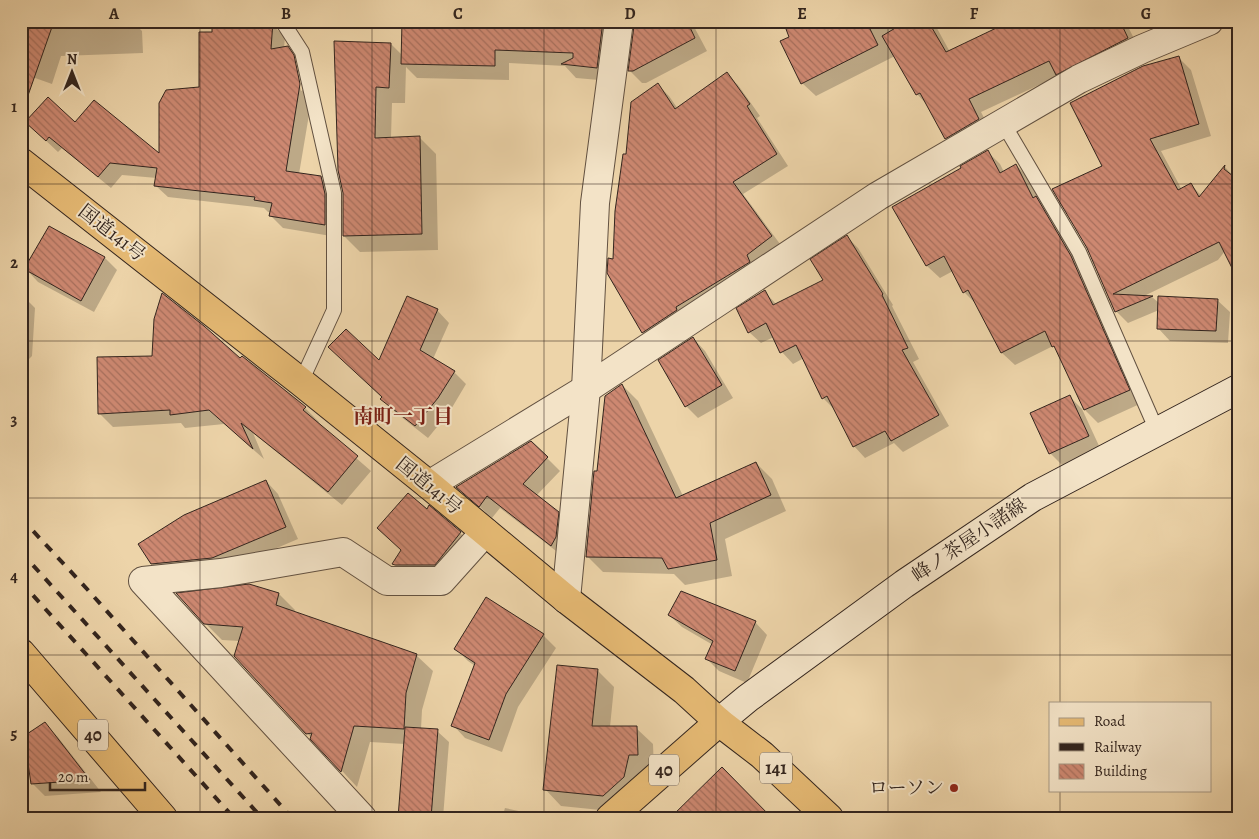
<svg xmlns="http://www.w3.org/2000/svg" width="1259" height="839" viewBox="0 0 1259 839" font-family="Alegreya,'Noto Serif JP',serif">
<defs>
<pattern id="building-back-hatch" width="6" height="6" patternUnits="userSpaceOnUse" patternTransform="scale(1.25)"><rect width="6" height="6" fill="#cd8871"/><path d="M-1 5l2 2M0 0l6 6M5-1l2 2" fill="none" stroke="#a76f5c"/></pattern>
</defs>
<rect width="100%" height="100%" fill="#edd4a9"/>
<filter id="stains"><feTurbulence type="fractalNoise" baseFrequency=".004" numOctaves="4"/><feColorMatrix values="0 0 0 0 .2 0 0 0 0 .09 0 0 0 0 .02 0 0 0 .5 -.17"/></filter>
<radialGradient id="worn" r=".72"><stop offset=".6" stop-color="#630" stop-opacity="0"/><stop offset="1" stop-color="#630" stop-opacity=".3"/></radialGradient>
<g fill="#0003" fill-rule="evenodd">
<polygon points="21,21 132,21 142,31 143,53 61,56 52,84 21,73"/>
<path d="M 268,21 L 285,37 L 284,48 L 287,48 L 300,60 L 312,97 L 299,174 L 321,178 L 333,190 L 337,237 L 283,228 L 271,216 L 271,212 L 268,212 L 264,208 L 168,197 L 156,186 L 157,178 L 122,175 L 111,188 L 62,148 L 58,152 L 26,122 L 75,124 L 160,156 L 201,88 L 213,33 ZM 293,58 L 296,58 L 303,90 L 301,91 Z"/>
<polygon points="404,21 604,21 617,35 611,81 576,78 565,66 509,63 509,80 417,78 406,67 405,103 392,103 391,138 420,138 436,154 438,250 360,252 344,236 344,193 339,170 391,44 403,56"/>
<polygon points="646,21 691,21 707,51 646,83 642,83 630,71"/>
<polygon points="799,21 933,21 950,52 1016,21 1125,21 1141,52 1058,76 981,112 992,133 959,152 946,138 929,107 917,94 895,56 816,96 802,83 791,37"/>
<polygon points="1179,58 1191,70 1211,136 1161,151 1182,190 1191,185 1202,196 1225,167 1236,179 1225,251 1218,260 1144,296 1152,297 1159,303 1217,300 1230,312 1228,343 1170,341 1158,328 1159,310 1128,323 1116,311 1088,248 1103,167"/>
<polygon points="726,74 738,85 760,116 757,118 788,166 743,194 783,248 654,344 643,332 608,273 614,260 627,155 658,85 669,96 678,109"/>
<polygon points="988,152 1000,164 1004,172 1016,165 1029,178 1042,204 1049,211 1084,270 1142,403 1098,423 1085,410 1057,350 1053,346 1015,365 1002,353 976,304 964,292 953,271 940,278 927,266 894,207 962,169"/>
<polygon points="847,237 858,248 893,305 892,306 919,359 913,362 949,426 903,452 894,443 865,458 854,446 834,409 823,398 804,358 793,364 782,352 774,337 761,343 749,332 764,291 777,305 825,280"/>
<polygon points="105,258 117,270 94,312 38,282 26,269"/>
<polygon points="21,294 35,308 32,356 21,367"/>
<polygon points="437,310 449,323 433,359 454,372 466,384 450,411 428,438 395,412 382,399"/>
<polygon points="693,338 705,351 733,398 698,418 686,406"/>
<polygon points="242,358 305,408 319,422 317,424 371,471 342,505 253,433 264,459 224,424 185,428 181,423 113,427 99,413"/>
<polygon points="622,385 638,401 683,496 756,463 772,479 786,511 725,539 732,576 685,585 674,574 603,572 587,556 599,473"/>
<polygon points="1070,397 1082,409 1100,448 1062,465 1050,453"/>
<polygon points="531,442 560,471 536,496 558,513 571,525 564,557 500,508 492,518 458,487"/>
<polygon points="266,481 278,494 298,539 225,570 165,576 152,564"/>
<polygon points="427,511 460,533 471,543 445,575 404,574 394,564"/>
<polygon points="279,594 295,610 294,612 416,655 433,671 422,710 421,729 437,731 449,742 443,818 399,818 405,744 370,742 357,787 307,733 240,641 222,640 205,623"/>
<polygon points="486,599 543,635 556,648 518,707 502,752 465,738 453,725 475,666 468,661 455,648"/>
<polygon points="669,615 755,622 767,635 747,683 719,671 707,659 713,645 682,627"/>
<polygon points="597,670 614,687 610,727 636,728 653,744 654,771 620,812 561,806 545,789"/>
<polygon points="44,724 57,736 101,792 45,796 32,783 30,769 21,769 21,739"/>
<polygon points="505,808 537,815 540,818 502,818"/>
</g>
<g fill="url(#building-back-hatch)" stroke="#33251e">
<polygon points="21,21 36,21 52,27 25,104 21,103"/>
<polygon points="212,21 273,21 271,49 288,46 294,55 300,84 286,171 321,176 325,194 325,225 269,216 272,203 254,200 255,197 154,186 157,168 110,163 98,177 49,137 46,141 25,122 48,97 75,122 94,100 159,153 159,103 166,90 199,87 199,32 212,32"/>
<polygon points="402,21 603,21 597,68 561,64 573,58 573,53 495,50 495,66 401,64"/>
<polygon points="644,21 687,21 695,38 633,71 628,71 634,26"/>
<polygon points="797,21 866,21 878,45 801,84 780,41 789,37 786,29"/>
<polygon points="907,21 928,21 946,52 1011,21 1120,21 1128,38 1056,75 1049,61 969,99 979,119 945,139 920,93 916,95 882,36"/>
<polygon points="334,41 391,43 389,88 376,87 375,138 420,136 422,234 343,236 343,193 338,170"/>
<polygon points="1179,56 1199,124 1150,139 1178,190 1191,183 1199,197 1225,165 1224,169 1238,180 1238,280 1219,242 1113,294 1153,296 1115,312 1087,248 1052,189 1102,166 1070,103 1143,66"/>
<polygon points="727,72 750,104 747,106 777,154 733,182 772,236 747,255 750,262 676,307 677,310 642,333 607,273 608,258 613,259 615,211 623,154 626,154 631,102 658,83 675,109"/>
<polygon points="988,150 1000,173 1016,164 1033,198 1036,196 1071,256 1130,390 1084,410 1054,346 1052,347 1045,331 1001,353 968,290 963,293 944,256 926,266 892,207 961,168 960,166"/>
<polygon points="49,226 105,257 81,301 24,269"/>
<polygon points="847,235 883,294 882,295 908,348 902,350 939,415 891,441 885,431 853,447 827,396 822,399 796,345 780,353 766,323 748,333 736,308 765,290 773,305 823,280 810,259"/>
<polygon points="162,293 204,326 240,358 242,356 306,407 303,410 358,456 328,492 241,423 253,449 209,410 170,415 170,410 98,414 97,357 152,356 154,319"/>
<polygon points="407,296 438,309 420,350 455,371 438,398 415,426 380,399 382,397 328,347 346,329 379,360"/>
<polygon points="1158,296 1218,299 1216,331 1157,329"/>
<polygon points="693,337 722,385 685,407 658,360"/>
<polygon points="622,384 676,498 756,462 771,495 710,523 717,560 668,569 662,558 586,557 594,471 597,471 605,396"/>
<polygon points="1070,395 1089,436 1049,454 1030,413"/>
<polygon points="531,441 548,457 523,484 559,512 556,537 551,546 487,496 479,507 456,487"/>
<polygon points="266,480 286,527 212,558 151,564 138,544 184,515"/>
<polygon points="408,493 427,509 429,505 461,532 435,565 395,565 392,564 401,550 377,528"/>
<polygon points="249,584 279,593 276,605 417,654 406,693 404,729 354,726 341,772 310,739 312,733 306,734 234,656 243,627 204,624 176,593"/>
<polygon points="681,591 756,621 735,671 705,659 713,641 668,615"/>
<polygon points="486,597 544,634 506,694 489,740 451,726 475,663 454,649"/>
<polygon points="557,665 598,669 592,726 637,726 638,755 629,755 624,777 603,796 543,790"/>
<polygon points="45,722 90,780 31,784 24,736"/>
<polygon points="405,727 438,729 431,818 398,818"/>
<polygon points="722,767 772,818 670,818"/>
</g>
<g fill="none" stroke-linecap="round" stroke-linejoin="round">
<g stroke="#625141" stroke-width="16">
<g id="lane">
<polyline points="282,21 302,52 334,193 334,310 301,382"/>
<polyline points="1003,123 1079,252 1157,431"/>
</g>
</g>
<g stroke="#625141" stroke-width="30">
<g id="street">
<polyline points="429,485 586,389 878,196 1079,79 1142,49 1209,21"/>
<polyline points="566,599 586,389 595,203 619,21"/>
<polyline points="362,818 143,581 221,573 343,552 387,581 441,581 485,532"/>
</g>
</g>
<g stroke="#33251e" stroke-width="30">
<polyline id="secondary" points="719,722 748,698 904,584 1033,497 1238,389"/>
</g>
<g stroke="#33251e" stroke-width="30">
<g id="primary">
<polyline points="21,653 163,818"/>
<polyline points="610,818 719,722"/>
</g>
</g>
<g stroke="#33251e" stroke-width="30">
<polyline id="highway" points="21,162 301,382 429,485 566,599 684,690 719,722 762,755 829,818"/>
</g>
<use href="#lane" stroke="#f3e3c7" stroke-width="14"/>
<use href="#street" stroke="#f3e3c7" stroke-width="28"/>
<use href="#secondary" stroke="#f3e3c7" stroke-width="28"/>
<use href="#primary" stroke="#e6ba74" stroke-width="28"/>
<use href="#highway" stroke="#e6ba74" stroke-width="28"/>
<g stroke="#33251e" stroke-width="4" stroke-dasharray="9 9" stroke-linecap="butt">
<polyline points="21,518 87,589 292,818"/>
<polyline points="21,552 262,818"/>
<polyline points="21,582 234,818"/>
</g>
</g>
<path fill="none" stroke="#33251e" stroke-width="1" stroke-opacity="0.55" d="M 200,21 L 200,818M 372,21 L 372,818M 544,21 L 544,818M 716,21 L 716,818M 888,21 L 888,818M 1060,21 L 1060,703M 21,184 L 1238,184M 21,341 L 1238,341M 21,498 L 1238,498M 21,655 L 1238,655M 1060,790 L 1060,818"/>
<circle fill="#8f2418" stroke="#f3e3c7" stroke-width="2" cx="954" cy="788" r="5"/>
<g text-anchor="middle" dominant-baseline="central" stroke-width="4" stroke-linejoin="round" paint-order="stroke">
<g fill="#f3e3c7" stroke="#6d5e51" stroke-width="1">
<rect x="78" y="719.5" width="30" height="31" rx="4"/>
<rect x="760" y="752.5" width="32" height="31" rx="4"/>
<rect x="649" y="754.5" width="30" height="31" rx="4"/>
</g>
<g font-size="18" font-weight="bold" fill="#33251e">
<text x="93" y="735">40</text>
<text x="776" y="768">141</text>
<text x="664" y="770">40</text>
</g>
<g font-size="19" fill="#33251e" stroke="#f3e3c7">
<text transform="translate(112 233) rotate(38)">国道141号</text>
<text transform="translate(429 486) rotate(39)">国道141号</text>
<text transform="translate(969 540) rotate(-34)">峰ノ茶屋小諸線</text>
</g>
<g font-size="19" fill="#33251e" stroke="#f3e3c7" text-anchor="end">
<text x="944" y="788">ローソン</text>
</g>
<g font-size="20" font-weight="bold" fill="#7a1f14" stroke="#f3e3c7">
<text x="403" y="416">南町一丁目</text>
</g>
</g>
<rect width="1259" height="839" fill="none" stroke="#edd4a9" stroke-width="55"/>
<rect x="1049" y="702" width="162" height="90" fill="#f3e3c7" stroke="#a69783"/>
<rect x="1059" y="718" width="25" height="8" fill="#e6ba74" stroke="#a69783"/>
<text x="1094" y="726" font-size="15" fill="#33251e">Road</text>
<rect x="1059" y="743" width="25" height="8" fill="#33251e" stroke="#a69783"/>
<text x="1094" y="752" font-size="15" fill="#33251e">Railway</text>
<rect x="1059" y="764" width="25" height="15" fill="url(#building-back-hatch)" stroke="#a69783"/>
<text x="1094" y="776" font-size="15" fill="#33251e">Building</text>
<g transform="translate(72 72)" stroke="#f3e3c7" stroke-width="4" paint-order="stroke">
<path d="M0-4L9 19L0 12L-9 19Z" fill="#33251e"/>
<text y="-8" font-size="14" font-weight="bold" text-anchor="middle" fill="#33251e">N</text>
</g>
<path d="M50 782v8h95v-8" fill="none" stroke="#33251e" stroke-width="2.5"/>
<text x="58" y="782" font-size="15" fill="#33251e" stroke="#f3e3c7" stroke-width="4" paint-order="stroke">20 m</text>
<rect x="28" y="28" width="1204" height="784" fill="none" stroke="#33251e" stroke-width="2"/>
<g font-size="16" text-anchor="middle" font-weight="bold" fill="#33251e">
<text x="114" y="19">A</text>
<text x="286" y="19">B</text>
<text x="458" y="19">C</text>
<text x="630" y="19">D</text>
<text x="802" y="19">E</text>
<text x="974" y="19">F</text>
<text x="1146" y="19">G</text>
<text x="14" y="112">1</text>
<text x="14" y="268">2</text>
<text x="14" y="425">3</text>
<text x="14" y="582">4</text>
<text x="14" y="739">5</text>
</g>
<rect width="100%" height="100%" filter="url(#stains)"/>
<rect width="100%" height="100%" fill="url(#worn)"/>
</svg>
